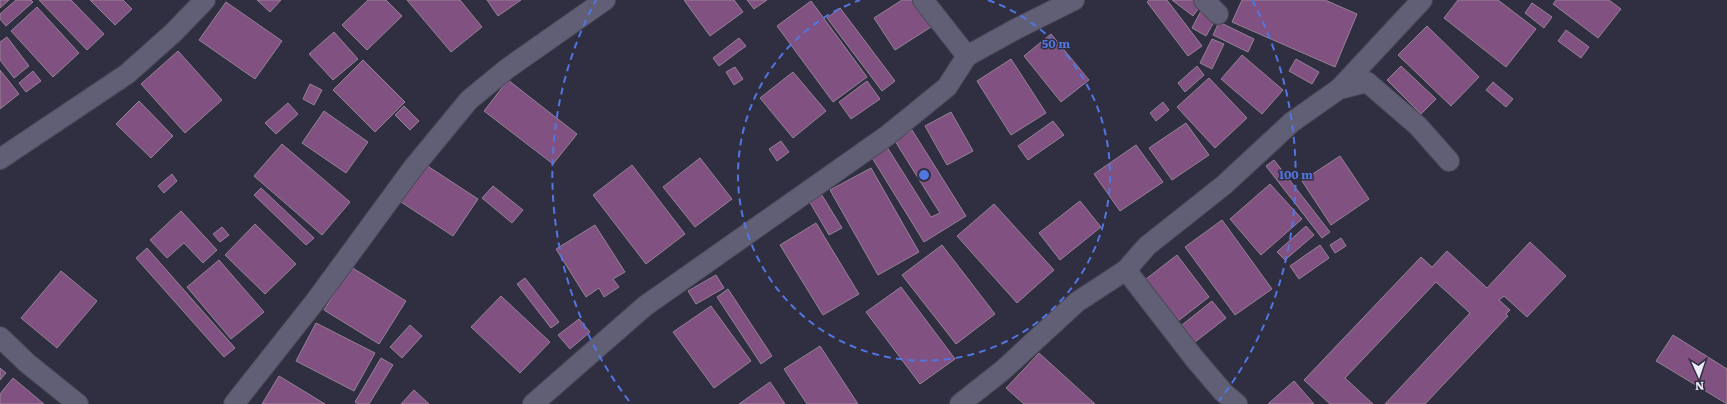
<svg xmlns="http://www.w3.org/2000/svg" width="1727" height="404" viewBox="0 0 1727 404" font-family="Literata,serif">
<rect width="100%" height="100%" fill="#302e41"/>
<g fill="#815281" stroke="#958294">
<polygon points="0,0 9,0 0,8"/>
<polygon points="16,0 31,0 33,2 6,26 0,19 0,14"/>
<polygon points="39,0 71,0 104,34 87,50"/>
<polygon points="90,0 123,0 132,9 115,25"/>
<polygon points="257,0 281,0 270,12"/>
<polygon points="368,0 386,0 402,16 367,50 342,25"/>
<polygon points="407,0 460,0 482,27 451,52"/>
<polygon points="487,0 521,0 498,16"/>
<polygon points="684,0 734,0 743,12 710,36"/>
<polygon points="747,0 767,0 754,9"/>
<polygon points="902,0 913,0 931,27 895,50 874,18"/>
<polygon points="1149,0 1167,0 1202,46 1188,56 1147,2"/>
<polygon points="1172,0 1194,0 1201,5 1193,16"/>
<polygon points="1242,0 1325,0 1357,14 1335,67 1232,22"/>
<polygon points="1458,0 1498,0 1536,29 1506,67 1444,18"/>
<polygon points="1556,0 1609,0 1621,9 1598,38 1553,4"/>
<polygon points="811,1 867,77 833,102 777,26"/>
<polygon points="226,2 282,41 255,79 199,40"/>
<polygon points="1532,3 1552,17 1544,28 1525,13"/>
<polygon points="37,7 79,53 53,77 11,31"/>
<polygon points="1203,7 1218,15 1206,36 1192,28"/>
<polygon points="840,8 895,81 882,91 827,18"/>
<polygon points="1219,22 1254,39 1248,52 1213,35"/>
<polygon points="1427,26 1479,77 1451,106 1398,55"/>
<polygon points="1566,30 1589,47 1581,58 1558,41"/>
<polygon points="334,32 358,59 333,80 309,54"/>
<polygon points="1051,34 1089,80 1061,102 1024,56"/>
<polygon points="7,37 29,66 14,78 0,60 0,42"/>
<polygon points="739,38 746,46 719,66 713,58"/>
<polygon points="1212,39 1224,44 1212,69 1200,63"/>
<polygon points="178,51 222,100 185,133 141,84"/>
<polygon points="1242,55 1283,90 1262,114 1221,79"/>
<polygon points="1011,59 1046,113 1011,135 977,81"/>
<polygon points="1296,59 1319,72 1312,84 1289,71"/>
<polygon points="363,60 405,102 375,132 333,90"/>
<polygon points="1197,66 1204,75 1185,92 1178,83"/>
<polygon points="1401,66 1436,99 1421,114 1387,80"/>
<polygon points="735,67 743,79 734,85 726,72"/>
<polygon points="0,70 19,94 0,109"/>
<polygon points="33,71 41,81 26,92 19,83"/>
<polygon points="793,72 826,111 793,138 760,98"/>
<polygon points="1209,78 1247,118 1215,148 1177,107"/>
<polygon points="508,80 577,134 553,164 484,111"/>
<polygon points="867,81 880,99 851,119 839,102"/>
<polygon points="1493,82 1513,99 1506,107 1486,90"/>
<polygon points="310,84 322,90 314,105 303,99"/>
<polygon points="139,101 173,136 151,158 116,124"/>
<polygon points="1163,102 1169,110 1156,121 1150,113"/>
<polygon points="288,103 298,114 276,134 265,123"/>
<polygon points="404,106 419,121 410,130 395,115"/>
<polygon points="324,111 368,142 346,173 302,143"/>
<polygon points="951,112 973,151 947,165 925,126"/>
<polygon points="1053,121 1064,135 1028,160 1018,146"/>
<polygon points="1186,123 1209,155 1172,180 1149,148"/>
<polygon points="912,130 966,216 924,242 871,156 887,147 931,217 940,213 895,141"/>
<polygon points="781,141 789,152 777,161 769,149"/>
<polygon points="282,144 350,202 322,235 254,176"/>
<polygon points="1136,145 1163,182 1120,211 1094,174"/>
<polygon points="1340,156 1369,199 1331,225 1302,181"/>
<polygon points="700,158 732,199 695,227 663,187"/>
<polygon points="1274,160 1330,232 1322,238 1266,166"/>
<polygon points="426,165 478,199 453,236 401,202"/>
<polygon points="632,165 685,234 646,264 593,195"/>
<polygon points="871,168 919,252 878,275 830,190"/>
<polygon points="172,174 177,181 164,193 158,186"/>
<polygon points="1270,184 1302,219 1261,255 1230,219"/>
<polygon points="493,186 523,210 512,223 482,198"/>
<polygon points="261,188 314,238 306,245 254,195"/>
<polygon points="820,192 842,228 829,235 808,199"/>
<polygon points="1080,201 1101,227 1060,260 1039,233"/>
<polygon points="994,204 1054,270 1017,303 957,236"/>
<polygon points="181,211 217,250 203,263 184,243 167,258 150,240"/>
<polygon points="1222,220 1272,289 1235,315 1185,247"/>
<polygon points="816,223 859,294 823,315 780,245"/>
<polygon points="255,224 296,264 265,294 225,255"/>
<polygon points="595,225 625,272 613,279 619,287 604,297 599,288 586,297 556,249"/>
<polygon points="1306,226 1314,235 1285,260 1277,252"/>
<polygon points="222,227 229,235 220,242 213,234"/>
<polygon points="1341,238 1346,246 1335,253 1330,245"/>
<polygon points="1530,242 1566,276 1527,317 1504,296 1499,300 1510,310 1506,314 1508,316 1425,404 1385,404 1470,313 1436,282 1345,378 1373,404 1330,404 1304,380 1421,257 1432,267 1447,251 1487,288"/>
<polygon points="942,245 995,314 956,344 902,275"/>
<polygon points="1320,245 1329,258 1299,279 1290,266"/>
<polygon points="147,248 235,348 224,357 136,258"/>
<polygon points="1177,255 1209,297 1178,321 1146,279"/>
<polygon points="219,260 264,312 231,339 187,287"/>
<polygon points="351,267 406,301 379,344 324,310"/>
<polygon points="61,271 97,301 57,348 21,318"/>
<polygon points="716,275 724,288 696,304 688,291"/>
<polygon points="525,278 559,322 551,328 517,284"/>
<polygon points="901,287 955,359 920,384 866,312"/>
<polygon points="728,289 772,356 761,364 717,297"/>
<polygon points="501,296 550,342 520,373 471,327"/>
<polygon points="1212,301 1226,318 1195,342 1182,325"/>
<polygon points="711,306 751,361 714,388 673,332"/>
<polygon points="579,319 590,332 570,349 558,335"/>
<polygon points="316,323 375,353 354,391 296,361"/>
<polygon points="410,325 422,336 402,358 390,347"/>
<polygon points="1673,335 1727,369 1727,404 1656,361"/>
<polygon points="820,346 858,404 807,404 784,369"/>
<polygon points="1039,353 1095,404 1024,404 1006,388"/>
<polygon points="381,358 393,365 369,404 358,404 355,402"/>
<polygon points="0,368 6,373 0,380"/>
<polygon points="279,376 325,404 262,404"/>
<polygon points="13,378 44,404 0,404 0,394"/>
<polygon points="1294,381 1314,404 1268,404"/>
<polygon points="770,382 785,404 739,404"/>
<polygon points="414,390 429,404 401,404"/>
</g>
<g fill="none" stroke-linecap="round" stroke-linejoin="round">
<g stroke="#4b4959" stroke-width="22">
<g id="street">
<polyline points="923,0 967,56"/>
<polyline points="1204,0 1218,14"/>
<polyline points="1339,89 1422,0"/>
<polyline points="0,159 127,74 173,33 205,0"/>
<polyline points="1126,270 1194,358 1223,392 1237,404"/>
<polyline points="0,337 27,363 78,404"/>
<polyline points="234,404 317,299 413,168 469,100 508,68 605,0"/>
<polyline points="533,404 645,306 888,135 947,87 967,56 1016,29 1074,0"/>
<polyline points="960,404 1003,370 1077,302 1126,270 1147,246 1224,185 1292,122 1339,89 1367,82 1418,126 1449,161"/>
</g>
</g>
<use href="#street" stroke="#615f75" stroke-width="20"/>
</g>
<g fill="none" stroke="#5176e0" stroke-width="2" stroke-dasharray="7 5">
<path d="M988 0A186 186 0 1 1 860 0"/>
<path d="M629 401A372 372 0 0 1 596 0M1252 0A372 372 0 0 1 1219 401"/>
</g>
<circle cx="924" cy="175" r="6" fill="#5176e0" stroke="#302e41" stroke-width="2"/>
<g font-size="12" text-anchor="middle" font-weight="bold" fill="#5176e0" stroke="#302e41" stroke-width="3" stroke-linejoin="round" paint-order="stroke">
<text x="1056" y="48">50 m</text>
<text x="1296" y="179">100 m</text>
</g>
<g transform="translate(1699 376) rotate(177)" stroke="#302e41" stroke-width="3" paint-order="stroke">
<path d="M0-3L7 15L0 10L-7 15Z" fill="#edecf9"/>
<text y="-6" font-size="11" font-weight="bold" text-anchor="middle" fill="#edecf9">N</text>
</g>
</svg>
